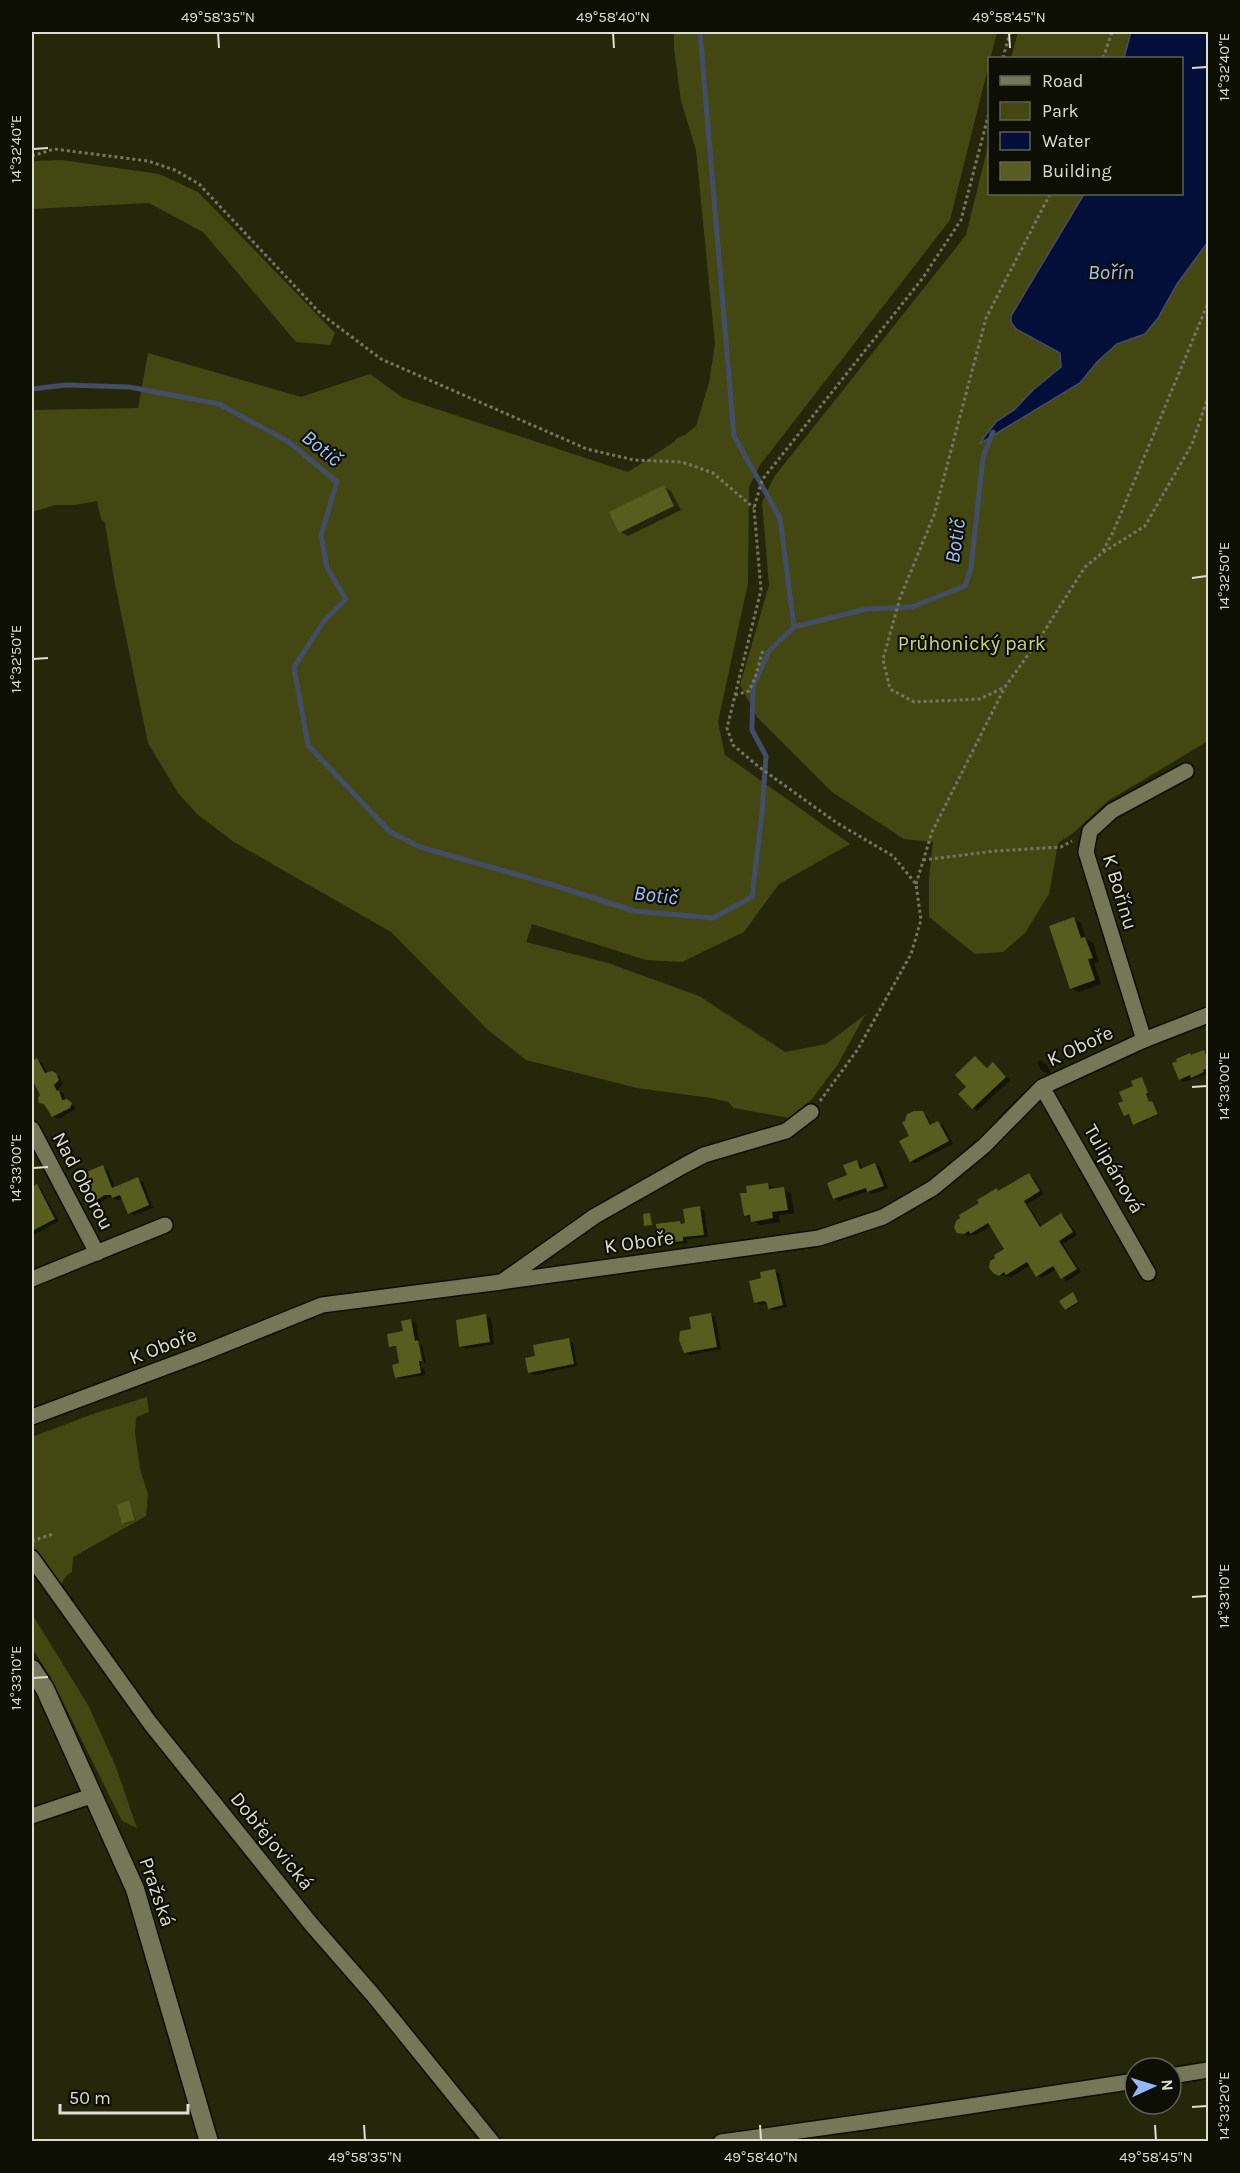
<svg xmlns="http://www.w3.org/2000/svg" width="1240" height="2173" viewBox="0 0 1240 2173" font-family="Karla,sans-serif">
<rect width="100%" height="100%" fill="#24270a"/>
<g fill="#434813">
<polygon points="674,32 997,32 950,220 760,465 749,487 748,583 718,722 725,755 850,844 779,884 744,932 682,962 646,960 532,924 526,942 608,963 699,996 785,1052 826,1044 865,1015 838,1064 812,1099 789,1118 734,1108 728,1102 711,1098 637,1088 526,1060 488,1030 391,932 234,842 198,815 178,793 148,743 115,584 105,523 101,519 97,501 75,505 55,505 32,512 32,410 138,408 148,353 301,397 370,374 403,398 628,472 674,442 677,438 685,435 696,426 709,383 715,344 696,150 681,101 674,48"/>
<polygon points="1018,32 1131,32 1124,58 1011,58"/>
<polygon points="989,142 990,194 1084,194 1016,329 1060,353 1062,367 1033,390 1014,410 996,422 1080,383 1097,362 1117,344 1145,334 1158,318 1177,284 1208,242 1208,741 1108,801 1073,833 1058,843 1049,894 1025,933 1003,952 975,954 929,917 929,878 933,842 904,839 832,792 757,717 740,685 769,585 762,502 774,477 966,235"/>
<polygon points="62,160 159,174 198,192 335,333 330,345 296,342 203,232 149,203 32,209 32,164 35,161"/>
<polygon points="147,1397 149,1412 136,1417 135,1433 140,1469 148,1494 146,1516 73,1557 72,1572 67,1575 61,1584 41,1560 32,1543 32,1437 93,1414"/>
<polygon points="32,1614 88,1705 116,1767 137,1828 122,1821 50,1676 32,1648"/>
</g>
<polygon fill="#030e39" stroke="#444d66" stroke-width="1.5" points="1131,32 1208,32 1208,242 1177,284 1158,318 1145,334 1117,344 1097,362 1080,383 979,444 996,422 1014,410 1033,390 1061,367 1060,353 1016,329 1011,322 1011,316 1084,194 1182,194 1182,58 1124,58"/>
<g fill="#0007">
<polygon points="664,487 671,491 681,510 628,536 621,532"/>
<polygon points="1073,919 1081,923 1086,939 1093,943 1099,962 1094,963 1101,984 1079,992 1071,988"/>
<polygon points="1204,1052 1208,1054 1208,1074 1184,1082 1180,1079 1190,1055 1193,1056"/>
<polygon points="976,1057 988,1068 993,1064 997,1067 1010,1080 977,1111 960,1095 968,1087"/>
<polygon points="37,1060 42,1063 48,1074 52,1072 59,1076 63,1083 58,1089 64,1094 65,1101 76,1107 74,1110 58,1119 53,1116 32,1076 32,1063"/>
<polygon points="1040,1060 1047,1065 1051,1073 1048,1074 1041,1070 1037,1062"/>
<polygon points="1141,1078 1149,1094 1147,1095 1150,1104 1154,1104 1159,1115 1136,1125 1130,1115 1125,1115 1125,1102"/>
<polygon points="922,1113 927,1116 932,1126 938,1123 943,1125 953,1144 915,1163 911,1161 911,1136"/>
<polygon points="857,1162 861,1164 863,1169 875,1165 880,1167 888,1188 873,1194 869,1191 839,1201 835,1198"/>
<polygon points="103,1167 108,1170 115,1188 138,1179 143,1182 153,1208 134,1215 129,1213 123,1198 118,1200 110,1197 99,1203 94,1201"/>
<polygon points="1029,1175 1034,1178 1044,1194 1027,1204 1042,1227 1062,1215 1066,1218 1077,1235 1063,1244 1081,1272 1067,1281 1062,1278 1056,1269 1042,1278 1037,1276 1030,1265 1011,1277 999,1275 1006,1249 991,1226 976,1235 973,1234 969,1236 958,1232 981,1204 997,1190 1000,1192"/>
<polygon points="768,1185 791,1193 794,1213 779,1215 780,1222 760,1225 745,1215 748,1194"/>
<polygon points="37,1186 41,1189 59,1221 32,1236 32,1189"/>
<polygon points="699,1208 704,1210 708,1237 686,1239 687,1243 664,1246 660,1243 680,1222 686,1225"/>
<polygon points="775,1271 779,1273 787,1307 774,1310 769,1308 768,1303 760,1305 755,1302 763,1279"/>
<polygon points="1074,1295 1079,1303 1068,1310 1066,1309"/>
<polygon points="711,1315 715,1317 721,1349 690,1355 685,1352 693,1330"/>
<polygon points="486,1316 491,1318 494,1344 465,1349 461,1346"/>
<polygon points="411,1321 416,1323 419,1341 417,1341 422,1369 424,1368 425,1375 401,1379 396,1377 400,1365 398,1348 391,1346 405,1332"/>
<polygon points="568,1340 573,1343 577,1366 534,1375 529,1372 536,1358"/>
<polygon points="420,1343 422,1345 426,1363 424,1363"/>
<polygon points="129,1502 136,1520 125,1524 123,1523"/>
</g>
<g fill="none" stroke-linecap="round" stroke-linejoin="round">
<g stroke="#444d66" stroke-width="5">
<polyline points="700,32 734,436 780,518 794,627"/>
<polyline points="32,389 66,385 129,387 219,404 289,442 337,482 321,535 327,568 346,599 324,621 294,667 308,745 390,832 420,847 553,885 634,911 713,918 752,897 762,813 766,756 752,730 753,686 769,651 794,627 866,609 912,607 965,586 971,568 983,457 993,432"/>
</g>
</g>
<g fill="#575d1f">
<polygon points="664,485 674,506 619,533 609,512"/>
<polygon points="1074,917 1081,938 1085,937 1093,958 1088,959 1095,980 1070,989 1049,926"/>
<polygon points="1204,1050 1208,1060 1208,1068 1203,1070 1204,1072 1191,1078 1190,1075 1179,1080 1172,1063 1177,1061 1176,1059 1190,1053 1191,1055"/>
<polygon points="975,1056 987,1068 993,1062 1006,1077 972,1109 958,1094 966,1087 955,1075"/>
<polygon points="37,1058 45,1073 52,1071 56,1073 59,1080 54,1085 57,1091 59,1090 62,1100 67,1099 72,1103 70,1108 52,1117 44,1104 39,1103 38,1098 40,1095 32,1079 32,1061"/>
<polygon points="1142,1077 1148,1093 1146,1094 1149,1102 1152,1101 1158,1114 1133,1125 1129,1114 1124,1116 1118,1103 1123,1101 1119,1092 1133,1086 1131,1081"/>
<polygon points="914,1111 923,1111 930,1125 938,1121 949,1141 910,1162 899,1141 909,1136 902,1122 905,1121 907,1114"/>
<polygon points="857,1160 860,1169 875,1163 884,1186 867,1192 866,1188 833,1199 827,1183 847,1175 843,1165"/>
<polygon points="103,1165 112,1188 138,1177 149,1205 128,1214 120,1195 112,1198 111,1195 105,1195 93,1202 82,1174"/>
<polygon points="1029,1173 1040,1191 1024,1201 1040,1227 1061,1213 1073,1232 1059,1241 1077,1269 1061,1279 1053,1266 1036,1277 1027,1262 1006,1275 1004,1272 999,1276 993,1273 989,1268 990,1261 995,1258 994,1255 1004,1249 988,1223 970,1234 969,1231 964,1234 957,1233 954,1228 956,1221 960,1218 959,1215 979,1203 977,1200 997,1188 998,1191"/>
<polygon points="768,1183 769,1189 784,1187 788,1210 772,1212 773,1218 751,1222 750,1215 744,1216 740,1193 747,1193 746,1186"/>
<polygon points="37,1184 55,1219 32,1231 32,1187"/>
<polygon points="700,1206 704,1235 683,1237 683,1241 659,1244 656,1224 680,1221 681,1224 685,1223 683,1209"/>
<polygon points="650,1213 652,1225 644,1226 643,1214"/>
<polygon points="775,1269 783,1305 768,1309 767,1303 764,1301 754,1303 749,1281 761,1278 760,1272"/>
<polygon points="1073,1292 1078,1302 1065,1310 1059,1301"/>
<polygon points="711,1313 717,1347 684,1353 679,1340 680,1331 691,1329 689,1317"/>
<polygon points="486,1314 490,1342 459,1347 456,1320"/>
<polygon points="411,1319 415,1341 418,1340 422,1361 419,1361 421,1373 395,1378 392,1365 399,1363 396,1346 389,1347 387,1334 403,1331 401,1321"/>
<polygon points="569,1338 574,1364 528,1373 525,1358 535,1356 533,1345"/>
<polygon points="129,1500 135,1520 122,1524 117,1505"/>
</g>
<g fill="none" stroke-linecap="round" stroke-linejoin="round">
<g stroke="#0d0f00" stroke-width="18">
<g id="street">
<polyline points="1144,1040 1086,852 1090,831 1112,811 1186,771"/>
<polyline points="1042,1087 1148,1273"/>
<polyline points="32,1129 97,1253"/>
<polyline points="32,1279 165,1225"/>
<polyline points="503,1281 595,1216 685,1165 704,1155 786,1131 811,1112"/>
<polyline points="32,1417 203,1353 322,1305 501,1282 819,1238 883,1217 933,1188 984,1146 1042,1087 1144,1040 1208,1015"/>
<polyline points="32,1558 150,1723 311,1924 373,1995 492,2142"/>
<polyline points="32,1816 94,1795"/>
<polyline points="1171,2076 1208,2070"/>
<polyline points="721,2142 871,2121 1135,2081"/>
</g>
</g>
<g stroke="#0d0f00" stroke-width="21">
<polyline id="secondary" points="32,1669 45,1689 135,1889 209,2142"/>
</g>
<g stroke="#757760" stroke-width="3" stroke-dasharray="3 3" stroke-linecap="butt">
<polyline points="1003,58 1010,32"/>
<polyline points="1103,58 1112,32"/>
<polyline points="32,156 54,149 148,161 175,170 199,184 320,313 381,359 587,449 634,460 682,462 713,473 754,508"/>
<polyline points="1050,194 986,318 934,515 900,598 883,659 890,689 914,702 980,699 1005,687 1038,641 1085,567 1102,553 1145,526 1192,444 1208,397"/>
<polyline points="1103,551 1114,530 1208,303"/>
<polyline points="735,695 749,691 755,678 763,650"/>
<polyline points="923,860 995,851 1061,847 1072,841"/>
<polyline points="916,884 932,832 1004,689"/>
<polyline points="820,1101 858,1049 911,954 921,920 916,884 893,856 837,823 759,767 733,745 727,728 761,590 754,508 762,480 922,279 961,220 990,109"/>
<polyline points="32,1541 53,1534"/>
</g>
<use href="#street" stroke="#747859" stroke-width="15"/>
<use href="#secondary" stroke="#747859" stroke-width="18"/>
</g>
<path fill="none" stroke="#dddfce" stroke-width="2" d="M 218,33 L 219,48M 613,33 L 614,48M 1009,33 L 1010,48M 1192,68 L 1207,67M 33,149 L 48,148M 1192,578 L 1207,576M 33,659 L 48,658M 1192,1087 L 1207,1086M 33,1168 L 48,1167M 1192,1597 L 1207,1596M 33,1678 L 48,1677M 1192,2107 L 1207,2106M 364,2125 L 365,2140M 760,2125 L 761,2140M 1155,2125 L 1156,2140"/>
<g text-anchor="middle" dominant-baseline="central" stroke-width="4.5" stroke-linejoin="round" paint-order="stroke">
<g font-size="20" fill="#cad47b" stroke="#0d0f04">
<text x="972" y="643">Průhonický park</text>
</g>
<g font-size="20" fill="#dddfce" stroke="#0d0f04">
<text transform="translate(1120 892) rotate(73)">K Bořínu</text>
<text transform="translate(1080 1046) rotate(-25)">K Oboře</text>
<text transform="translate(1114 1169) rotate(60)">Tulipánová</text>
<text transform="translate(83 1181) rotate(62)">Nad Oborou</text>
<text transform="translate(639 1242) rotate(-8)">K Oboře</text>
<text transform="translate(163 1346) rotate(-21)">K Oboře</text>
<text transform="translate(272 1841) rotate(51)">Dobřejovická</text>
<text transform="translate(157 1892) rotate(71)">Pražská</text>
</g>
<g font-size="21" font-style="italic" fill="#a3c0fc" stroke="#0d0f04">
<text x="1111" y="272">Bořín</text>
<text transform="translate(322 448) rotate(39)">Botič</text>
<text transform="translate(955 541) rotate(-82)">Botič</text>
<text transform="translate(656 895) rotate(7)">Botič</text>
</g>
</g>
<rect width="1240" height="2173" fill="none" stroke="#0d0f04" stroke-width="66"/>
<rect x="988" y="57" width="195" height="138" fill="#0d0f04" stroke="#606255" stroke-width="1.5"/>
<rect x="1000" y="76" width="30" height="9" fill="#747859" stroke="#606255" stroke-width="1.5"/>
<text x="1042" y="87" font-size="18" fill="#dddfce">Road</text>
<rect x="1000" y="102" width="30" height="18" fill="#434813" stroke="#606255" stroke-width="1.5"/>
<text x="1042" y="117" font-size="18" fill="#dddfce">Park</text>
<rect x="1000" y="132" width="30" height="18" fill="#030e39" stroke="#606255" stroke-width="1.5"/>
<text x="1042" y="147" font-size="18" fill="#dddfce">Water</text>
<rect x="1000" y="162" width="30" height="18" fill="#575d1f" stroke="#606255" stroke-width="1.5"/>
<text x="1042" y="177" font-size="18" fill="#dddfce">Building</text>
<g transform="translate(1153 2086) rotate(86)"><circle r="28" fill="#0d0f04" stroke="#606255" stroke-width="1.5"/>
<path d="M0-4.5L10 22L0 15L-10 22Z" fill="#96b6fd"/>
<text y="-9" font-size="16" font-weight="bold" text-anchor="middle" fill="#dddfce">N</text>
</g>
<path d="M60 2104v9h128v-9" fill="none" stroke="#dddfce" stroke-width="3"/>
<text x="69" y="2104" font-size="18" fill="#dddfce" stroke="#0d0f04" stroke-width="4.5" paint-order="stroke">50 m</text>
<rect x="33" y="33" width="1174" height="2107" fill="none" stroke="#dddfce" stroke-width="2"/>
<g font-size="15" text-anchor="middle" fill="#dddfce">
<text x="218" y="22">49°58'35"N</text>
<text x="613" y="22">49°58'40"N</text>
<text x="1009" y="22">49°58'45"N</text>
<text transform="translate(1224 67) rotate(-90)" y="5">14°32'40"E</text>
<text transform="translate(16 149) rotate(-90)" y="5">14°32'40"E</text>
<text transform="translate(1224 576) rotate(-90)" y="5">14°32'50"E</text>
<text transform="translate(16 659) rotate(-90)" y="5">14°32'50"E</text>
<text transform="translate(1224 1086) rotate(-90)" y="5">14°33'00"E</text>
<text transform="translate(16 1168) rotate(-90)" y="5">14°33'00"E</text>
<text transform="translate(1224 1596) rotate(-90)" y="5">14°33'10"E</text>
<text transform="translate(16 1678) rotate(-90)" y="5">14°33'10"E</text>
<text transform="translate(1224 2106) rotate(-90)" y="5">14°33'20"E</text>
<text x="365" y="2162">49°58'35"N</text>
<text x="761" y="2162">49°58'40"N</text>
<text x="1156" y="2162">49°58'45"N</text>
</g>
</svg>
